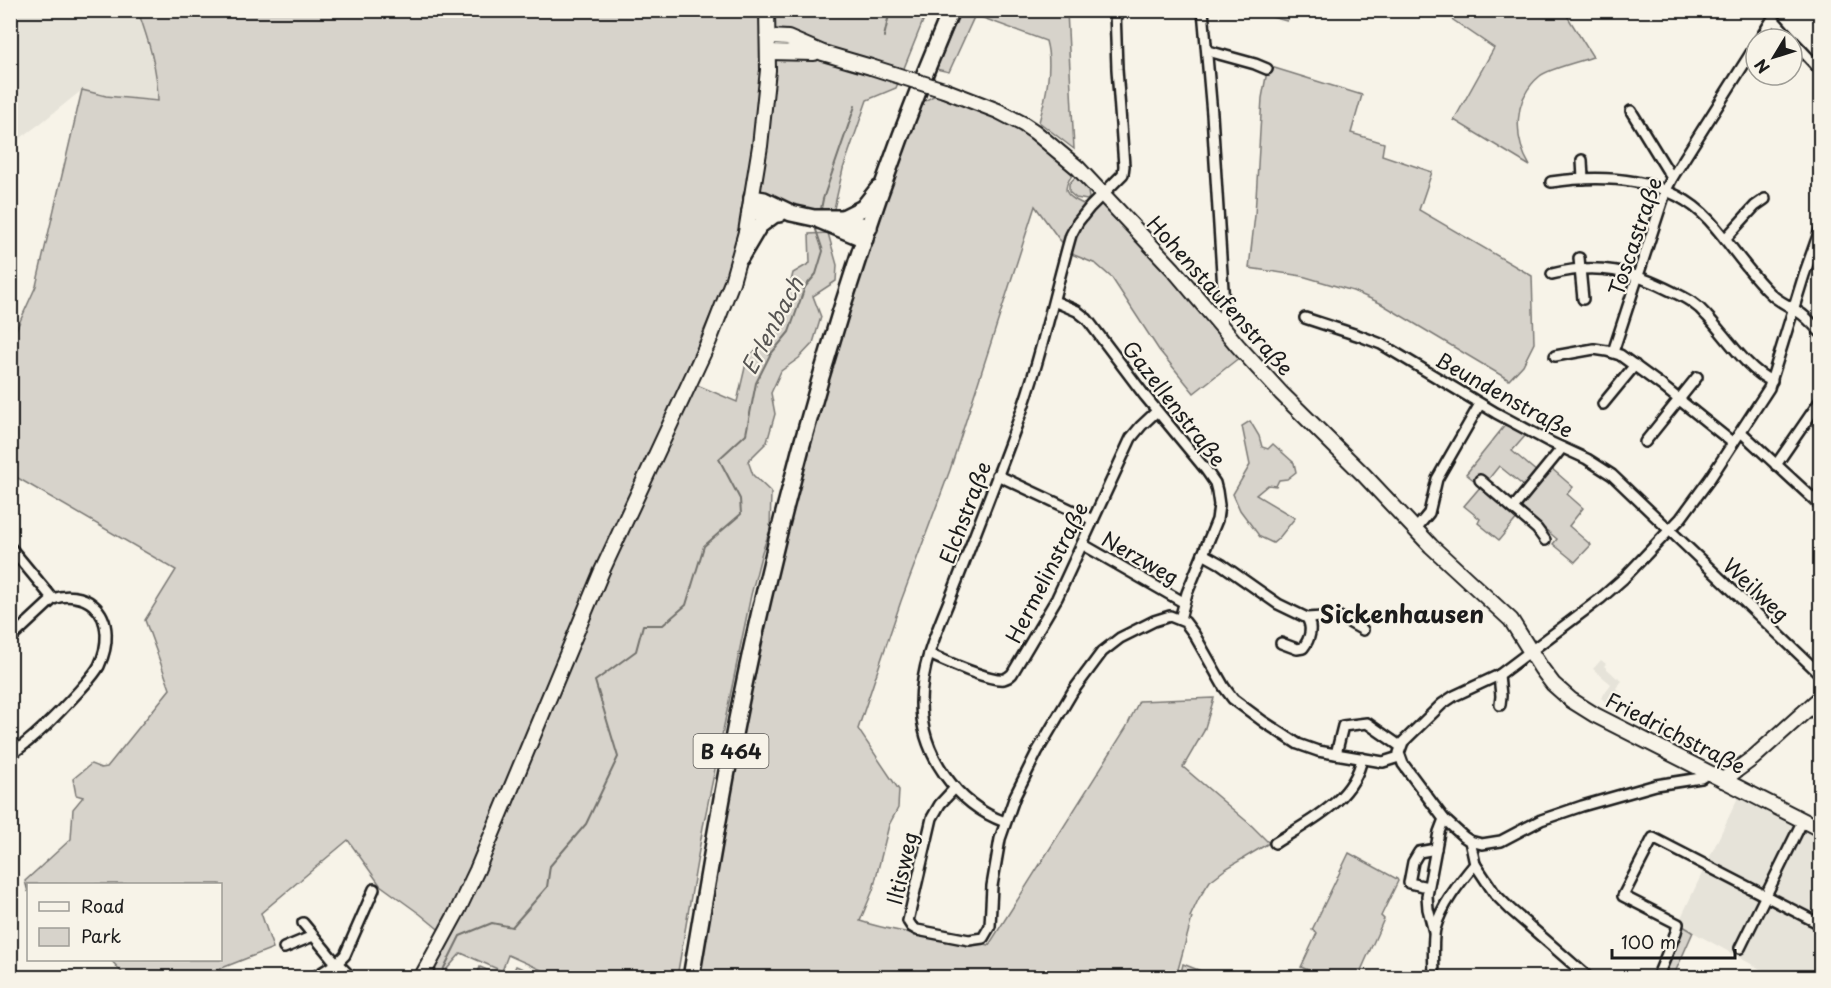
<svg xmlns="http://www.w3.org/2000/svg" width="1831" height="988" viewBox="0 0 1831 988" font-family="'Playpen Sans',sans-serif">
<rect width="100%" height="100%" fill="#f7f3e8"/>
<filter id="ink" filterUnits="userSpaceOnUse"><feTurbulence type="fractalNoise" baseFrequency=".0167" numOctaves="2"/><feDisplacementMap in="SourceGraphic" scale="12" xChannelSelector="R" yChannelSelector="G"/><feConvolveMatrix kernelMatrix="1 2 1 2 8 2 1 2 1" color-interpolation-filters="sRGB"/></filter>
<g filter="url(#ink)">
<g fill="#e6e3d9">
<polygon points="11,11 138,11 152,60 158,89 158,101 106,96 82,90 41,123 11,145"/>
<polygon points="1601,660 1606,664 1604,666 1617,678 1618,677 1622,681 1616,688 1622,694 1610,706 1601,698 1611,684 1593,669"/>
<polygon points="1742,789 1820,829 1820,977 1775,977 1678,924"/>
</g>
<g fill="#d7d3cb" stroke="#7a7874" stroke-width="1.5">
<path d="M 138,11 L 927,11 L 896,88 L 867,100 L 843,169 L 831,222 L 757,199 L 740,258 L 719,295 L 683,379 L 737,402 L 747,359 L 766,340 L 783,314 L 793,273 L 810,263 L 809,234 L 828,233 L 837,265 L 836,281 L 813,296 L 821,317 L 813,343 L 799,358 L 781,371 L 771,393 L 775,414 L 767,442 L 748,461 L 753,475 L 771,492 L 770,530 L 762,552 L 751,595 L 703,827 L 677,977 L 557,977 L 508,955 L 502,971 L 461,953 L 447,969 L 444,977 L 425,977 L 443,933 L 420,914 L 380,885 L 348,840 L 261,913 L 273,948 L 199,977 L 150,977 L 148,975 L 144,977 L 126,977 L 111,960 L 220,960 L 220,884 L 28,884 L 28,892 L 25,881 L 71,839 L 73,809 L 83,797 L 76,795 L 73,779 L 91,764 L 101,768 L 107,767 L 170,689 L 145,620 L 176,570 L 11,474 L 11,341 L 36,286 L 82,90 L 106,96 L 158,101 C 158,70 148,39 138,11 Z"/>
<path d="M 961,11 L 1067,11 L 1074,149 L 1039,122 C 1046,97 1053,66 1046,41 L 975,15 L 949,72 L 936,69 Z"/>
<polygon points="1275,11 1275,10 1292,11 1287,21 1272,17"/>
<path d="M 1440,11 L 1564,11 L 1593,57 C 1581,61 1548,69 1540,76 C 1513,98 1513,138 1530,166 L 1454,120 L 1494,48 Z"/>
<polygon points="1268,66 1362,95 1351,133 1384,143 1382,155 1432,172 1419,210 1532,276 1534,343 1523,365 1509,380 1380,303 1353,291 1302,276 1249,268 1255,215 1262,98"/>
<path d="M 944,90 L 984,105 L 1078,168 C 1057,191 1065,196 1090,207 L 1101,193 L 1240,357 L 1194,393 L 1159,350 L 1112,278 L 1096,264 L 1074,255 L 1059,239 L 1035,206 L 950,470 L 901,601 L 858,729 L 899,790 L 898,808 L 889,825 L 873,890 L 860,921 C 902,935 946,936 989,945 L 1126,728 L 1139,701 L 1214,698 L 1204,731 L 1183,767 L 1251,825 L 1269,843 L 1227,868 L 1210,881 L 1199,898 L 1190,917 L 1192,918 L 1176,977 L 699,978 L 702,958 L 706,889 L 794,474 L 912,108 Z"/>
<polygon points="1078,174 1087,186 1089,198 1087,200 1076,198 1069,192 1069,184"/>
<polygon points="1250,421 1259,436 1262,447 1268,449 1273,444 1294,463 1296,472 1287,479 1279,480 1276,486 1268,485 1256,495 1295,518 1279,538 1273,543 1260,537 1240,510 1233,494 1250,465 1242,426"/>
<polygon points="1506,424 1526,435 1512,451 1537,472 1525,487 1499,466 1487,481 1518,517 1499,540 1478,523 1480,519 1464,506 1481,486 1466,474"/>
<polygon points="1551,468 1573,487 1567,494 1583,508 1569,526 1591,545 1575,562 1553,544 1557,539 1521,509 1521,504"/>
<polygon points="1349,853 1397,879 1398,881 1381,916 1384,919 1358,977 1324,977 1301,967 1317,933 1312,930"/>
<polygon points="1683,926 1693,932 1673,977 1661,978"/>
<polygon points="1183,964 1216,977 1180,977"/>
<polygon points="516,966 541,977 511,977"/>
<polygon points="480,967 503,977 476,977"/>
</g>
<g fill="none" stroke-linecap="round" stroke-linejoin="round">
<g stroke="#72716c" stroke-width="2">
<polyline points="884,37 890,10"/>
<polyline points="821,209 823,199 855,106"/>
<polyline points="439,978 460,936 492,923 512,927 547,887 550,866 586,824 618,757 595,681 636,651 643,625 663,625 686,605 704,546 741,514 740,499 719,459 746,434 756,383 770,355 789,332 805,287 816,274 823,251 816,230"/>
</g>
<g stroke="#1c1c1c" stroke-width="14">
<g id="street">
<polyline points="1203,10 1212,114 1224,305 1223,315 1219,324"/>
<polyline points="1773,19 1791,39"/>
<polyline points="1760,39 1778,10"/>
<polyline points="1792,40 1820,70"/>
<polyline points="1208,51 1255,64 1267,69"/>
<polyline points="1631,111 1672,178"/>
<polyline points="1582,160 1583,179"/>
<path d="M 1551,182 C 1605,174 1669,177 1709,220 C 1730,243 1747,271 1770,293 C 1777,301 1788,305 1797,311 C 1806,316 1813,324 1820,332"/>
<polyline points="1725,239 1755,206 1765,199"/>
<polyline points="1579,258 1583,299"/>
<path d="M 1552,274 C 1597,262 1632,271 1673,292 C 1686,298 1697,304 1707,316 C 1725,335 1748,371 1772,381"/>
<polyline points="1054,301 1077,311 1087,319 1145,396 1206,470 1215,483 1217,491 1219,505 1217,520 1187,593 1180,619"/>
<polyline points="1305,318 1360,336 1381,344 1496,413 1550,442 1587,459 1612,475 1820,674"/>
<polyline points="1613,352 1666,190 1672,178 1756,45"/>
<polyline points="1555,356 1594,349 1607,351 1620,355 1661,385 1733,443"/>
<polyline points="1603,404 1635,365"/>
<polyline points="1741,432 1820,505"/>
<polyline points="1645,442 1697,377"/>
<polyline points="1776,465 1820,401"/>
<polyline points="997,475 1093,520"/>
<polyline points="1480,480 1537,529 1545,540"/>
<polyline points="1513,508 1562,448"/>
<polyline points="1415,530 1429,513 1437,479 1480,404"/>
<polyline points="1082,544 1183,602"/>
<polyline points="10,547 53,599"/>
<polyline points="1203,554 1221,564 1278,604 1307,618 1338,616 1363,630"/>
<path d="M 10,639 L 53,599 C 66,594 83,596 93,605 C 111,620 108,647 99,666 C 94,675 86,683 79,691 C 58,714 36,737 10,755"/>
<path d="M 1281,643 L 1297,649 L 1303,648 C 1310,639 1313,628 1307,618"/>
<path d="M 929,654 C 945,661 988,681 1004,679 C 1008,678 1009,677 1012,674 L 1057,598 L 1131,438 L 1141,426 L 1157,411"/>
<polyline points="1499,675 1501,696 1500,705"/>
<polyline points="1336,754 1343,726 1367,723 1400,746"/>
<polyline points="1709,773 1701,778 1656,785 1582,806 1541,820 1501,841 1482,844 1470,841 1464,837 1444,819 1403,764 1399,753 1403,742 1442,704 1454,696 1499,675 1600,599 1624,578 1681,518 1709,480 1769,388 1804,275 1820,230"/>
<polyline points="955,788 940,804 932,818 908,921 912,927 917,930 969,940 983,938 990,926 992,886 1000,839 1015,796 1037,752 1073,691 1102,652 1120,638 1154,621 1170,616 1185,622 1194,634 1224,687 1233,699 1264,722 1298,744 1318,751 1383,762 1399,757"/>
<path d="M 1005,822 C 957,805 921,754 921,703 C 921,660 942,620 957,581 C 977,529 998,476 1017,424 C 1040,362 1053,298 1071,235 L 1078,222 L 1090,207 L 1123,174 L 1124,166 L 1117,69 L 1115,10"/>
<path d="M 1275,843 C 1309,821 1354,801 1362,758"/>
<polyline points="1475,864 1495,894 1510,909 1589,978"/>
<polyline points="1428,887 1409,883 1413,862 1419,852 1436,849"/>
<polyline points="303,923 331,957 352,978"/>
<polyline points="1434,932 1428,909 1427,896 1439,832 1444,819"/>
<polyline points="284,948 313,936"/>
<polyline points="1740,948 1803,820"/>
<polyline points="313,978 337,963 345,955 374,889"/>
<path d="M 1434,978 C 1434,963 1432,943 1435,929 C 1441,906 1460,882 1475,864 L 1470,841"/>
<polyline points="1657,978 1676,932 1678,924 1623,896 1653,838 1820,924"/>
</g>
</g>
<g stroke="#1c1c1c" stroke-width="18">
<g id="secondary">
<polyline points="768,37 788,38 823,53 871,67"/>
<polyline points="768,52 814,53"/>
<polyline points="944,90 998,111 1023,124 1035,132 1078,168 1173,269 1238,346 1281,393 1364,475 1431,546 1511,620 1541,668 1553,684 1571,700 1595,715 1820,829"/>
<polyline points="1723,780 1753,758 1820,698"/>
<polyline points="421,978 458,910 477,870 601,573 709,341 732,282 746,232 760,146 768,70 767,10"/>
</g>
</g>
<g stroke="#1c1c1c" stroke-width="20">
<g id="primary">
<polyline points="752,198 764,200 791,213 814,218 843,218 869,228"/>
<polyline points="750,211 779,214"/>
<polyline points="843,218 863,208 878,189"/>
<polyline points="819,220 865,239"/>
<polyline points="740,258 759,226 775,214"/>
<path d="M 691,978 C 713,847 735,715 766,586 C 812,390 872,196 951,10"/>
</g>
</g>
<use href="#street" stroke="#f7f3e8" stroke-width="9"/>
<use href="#secondary" stroke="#f7f3e8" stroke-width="14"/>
<use href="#primary" stroke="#f7f3e8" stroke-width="15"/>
<g stroke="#1c1c1c" stroke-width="18" stroke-linecap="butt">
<polyline id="secondary-bridge" points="871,67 944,90"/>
</g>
<use href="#secondary-bridge" stroke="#f7f3e8" stroke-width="14"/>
</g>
</g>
<g text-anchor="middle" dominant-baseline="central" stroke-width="4.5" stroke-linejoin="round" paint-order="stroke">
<rect fill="#f7f3e8" stroke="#5e5c59" stroke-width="1.5" x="693.5" y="734" width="75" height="34" rx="4.5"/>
<g font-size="20" font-weight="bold" fill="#1c1c1c">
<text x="731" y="751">B 464</text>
</g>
<g font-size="21" fill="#1c1c1c" stroke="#f7f3e8">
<text transform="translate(1634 236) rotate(-71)">Toscastraße</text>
<text transform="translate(1221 295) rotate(48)">Hohenstaufenstraße</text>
<text transform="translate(1505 394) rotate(29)">Beundenstraße</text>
<text transform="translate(1175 403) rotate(52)">Gazellenstraße</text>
<text transform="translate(964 512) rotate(-69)">Elchstraße</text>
<text transform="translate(1141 557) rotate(30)">Nerzweg</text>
<text transform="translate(1046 572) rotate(-63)">Hermelinstraße</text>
<text transform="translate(1757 589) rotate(43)">Weilweg</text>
<text transform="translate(1676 732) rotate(27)">Friedrichstraße</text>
<text transform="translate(901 868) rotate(-77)">Iltisweg</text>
</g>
<g font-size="22" font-style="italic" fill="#565452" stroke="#f7f3e8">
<text transform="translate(771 325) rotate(-62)">Erlenbach</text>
</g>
<g font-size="24" font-weight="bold" fill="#1c1c1c" stroke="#f7f3e8">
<text x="1402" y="613">Sickenhausen</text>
</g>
</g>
<rect width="1831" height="988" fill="none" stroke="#f7f3e8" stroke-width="36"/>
<rect x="18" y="18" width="1795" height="952" fill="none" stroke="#1c1c1c" stroke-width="2" filter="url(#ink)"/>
<rect x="27" y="883" width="195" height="78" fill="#f7f3e8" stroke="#9f9d96" stroke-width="1.5"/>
<rect x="39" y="902" width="30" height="9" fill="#f7f3e8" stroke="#9f9d96" stroke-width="1.5"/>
<text x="81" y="913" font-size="18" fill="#1c1c1c">Road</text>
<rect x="39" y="928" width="30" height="18" fill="#d7d3cb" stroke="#9f9d96" stroke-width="1.5"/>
<text x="81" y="943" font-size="18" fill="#1c1c1c">Park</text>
<g transform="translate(1774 57) rotate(232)"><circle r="28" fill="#f7f3e8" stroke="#9f9d96" stroke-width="1.5"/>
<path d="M0-4.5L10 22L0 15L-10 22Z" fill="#1c1c1c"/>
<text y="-9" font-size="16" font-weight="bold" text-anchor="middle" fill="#1c1c1c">N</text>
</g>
<path d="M1612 949v9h123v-9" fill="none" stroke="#1c1c1c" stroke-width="3"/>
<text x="1621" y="949" font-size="18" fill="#1c1c1c" stroke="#f7f3e8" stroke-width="4.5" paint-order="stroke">100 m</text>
</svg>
